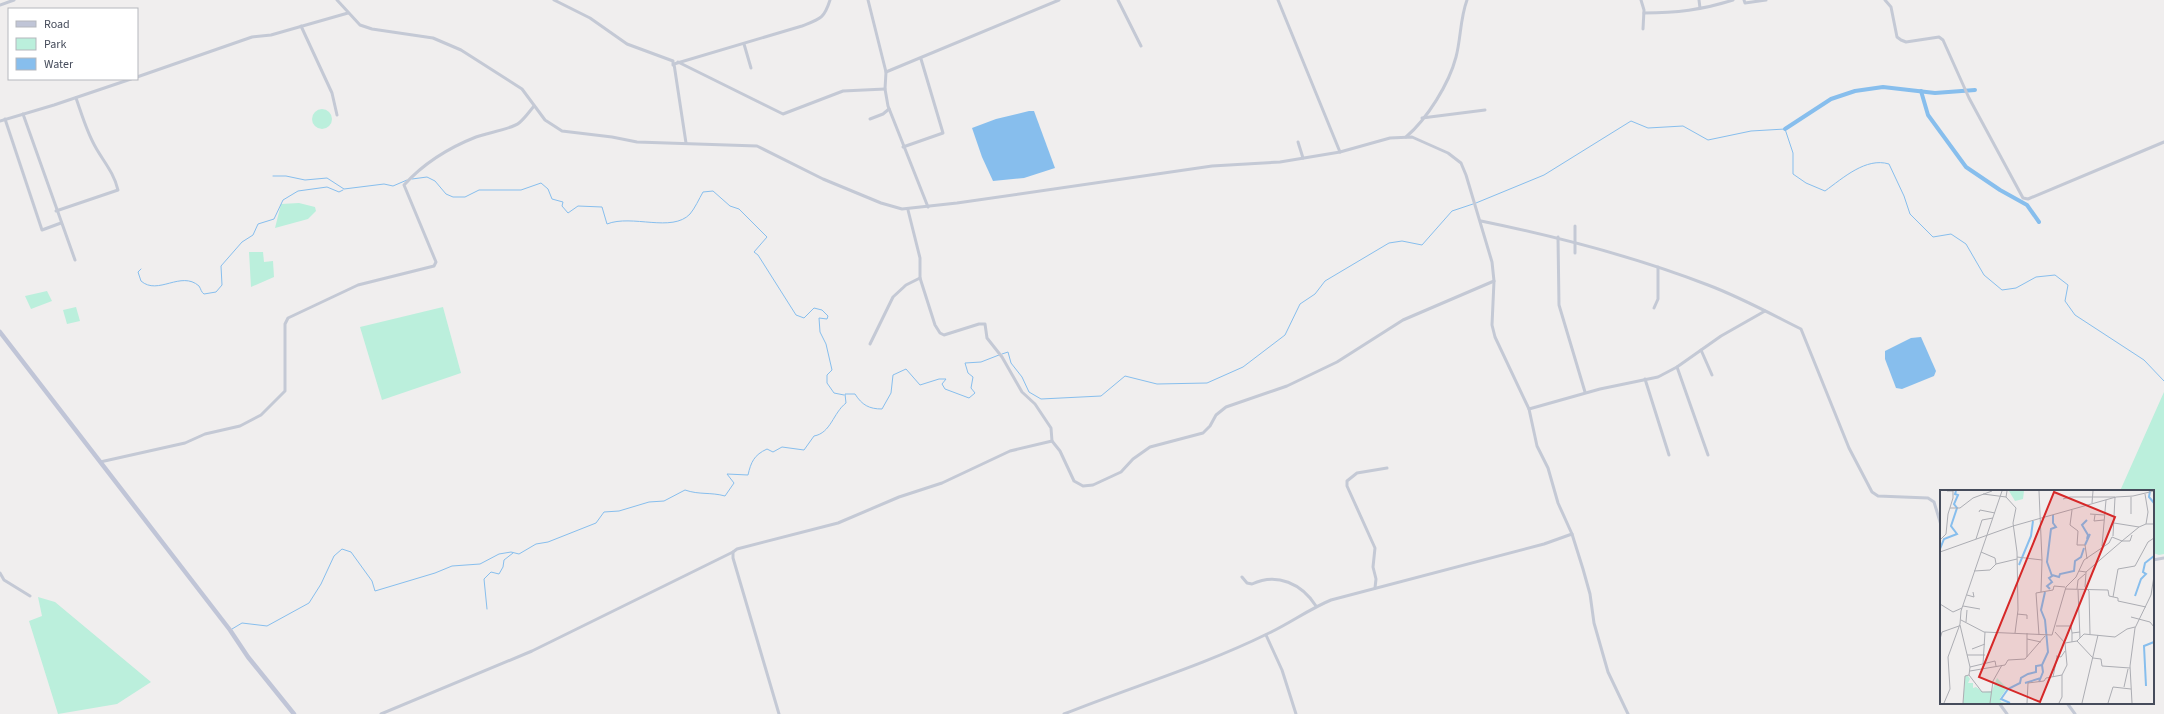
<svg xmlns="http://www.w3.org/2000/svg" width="2164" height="714" viewBox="0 0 2164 714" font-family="'Source Sans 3',sans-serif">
<rect width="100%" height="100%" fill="#f0eeee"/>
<g fill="#bbefdc">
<circle cx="322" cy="119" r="10"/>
<polygon points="299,203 315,207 316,211 308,219 275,228 281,204"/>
<polygon points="249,252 263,252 264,262 273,261 274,277 251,287"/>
<polygon points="47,291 52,301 31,309 25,296"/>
<polygon points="76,307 80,321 67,324 63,310"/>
<polygon points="443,307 461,373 382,400 360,327"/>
<polygon points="2164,392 2164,554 2159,555 2153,553 2153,491 2120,491"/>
<polygon points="38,597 55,602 151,682 117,704 58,714 29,621 42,616"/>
</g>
<g fill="#87beed">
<polygon points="1029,111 1034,111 1055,168 1024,178 993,181 982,157 972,128 996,119"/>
<polygon points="1921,337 1936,371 1934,376 1902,389 1896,388 1885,359 1885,351 1911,338"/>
</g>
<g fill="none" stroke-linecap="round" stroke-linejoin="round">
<g stroke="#87beed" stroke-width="1">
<polyline points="273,176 286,176 305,180 327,178 344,189 384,184 393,186 407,180"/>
<path d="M 412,179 L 427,177 L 435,181 L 446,194 L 453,197 L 465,197 L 479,190 L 521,190 L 541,183 L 548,189 L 552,199 L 563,202 L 562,206 L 568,213 L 578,206 L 602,207 L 607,224 C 632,214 672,233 690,214 C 695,208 699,199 703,192 L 713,191 L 730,206 L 739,209 L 767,237 L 754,252 L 758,255 L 796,315 L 804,318 L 814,308 L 822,310 L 828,316 L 827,319 L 819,318 L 820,332 L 826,344 L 832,370 L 827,375 L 827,383 L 834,393 L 844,395"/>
<path d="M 1476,203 L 1544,175 L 1631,121 L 1648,128 L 1683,126 L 1708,140 L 1751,131 L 1785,129 L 1793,153 L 1793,174 L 1806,183 L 1825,191 C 1843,178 1866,157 1889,164 L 1904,196 L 1910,214 L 1933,237 L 1951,234 L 1966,244 L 1984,275 L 2002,290 L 2016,288 L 2036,277 L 2055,275 L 2068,285 L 2065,301 L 2075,315 L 2144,360 L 2164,381"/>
<path d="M 141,269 L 138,272 L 141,281 C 158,296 181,270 199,286 C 201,289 201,292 204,294 L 216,292 L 222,285 L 221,266 L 242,242 L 253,235 L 258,224 L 274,219 L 283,200 L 298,191 L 327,187 L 339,192 L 343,190"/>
<polyline points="1002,354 1008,352 1011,363 1022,377 1029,392 1041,399 1101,396 1125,376 1157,384 1207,383 1243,367 1285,335 1300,304 1315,294 1325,281 1389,243 1402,241 1422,245 1452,211 1473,204"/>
<polyline points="487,609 484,579 491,572 499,574 503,567 504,560 513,553"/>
<path d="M 232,629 L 242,623 L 267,626 L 309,603 L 321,584 L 334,556 L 342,549 L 351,552 L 372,581 L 375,591 L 435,573 L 452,566 L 480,564 L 499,554 L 511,552 L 519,554 L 536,544 L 548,542 L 596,523 L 604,512 L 619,511 L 649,502 L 664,501 L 685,490 C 699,495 711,492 725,496 L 734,483 L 727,474 L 748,475 C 751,462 754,455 767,449 L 773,452 L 782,447 L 804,450 L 814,436 C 831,433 833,413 846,403 L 845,394 L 855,394 C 862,405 869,409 882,409 L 891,393 L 893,375 L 906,369 L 920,385 L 939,379 L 946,379 L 942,384 L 945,389 L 969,398 L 975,393 L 971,388 L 973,377 L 968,373 L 965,363 L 981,362 L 999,355"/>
</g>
<g stroke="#87beed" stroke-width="4">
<polyline points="1921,91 1928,115 1966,167 2000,190 2027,205 2039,222"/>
<polyline points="1785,129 1831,99 1855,91 1883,87 1935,93 1975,90"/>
</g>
<g stroke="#c4c9d5" stroke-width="3">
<polyline points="337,0 360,25 372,29 433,38 461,50 522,89 545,120 562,131 612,137 637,142 757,146 823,179 881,203 902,209 957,203 1212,166 1280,162 1340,152 1390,138 1412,137 1448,153 1461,163 1466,175 1492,262 1494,281 1492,325 1495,337 1529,409 1537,446 1548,468 1558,503 1572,534 1583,569 1590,594 1594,623 1608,672 1628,714"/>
<polyline points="554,0 590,18 627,44 673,61 673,65"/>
<polyline points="868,0 886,72 885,89 888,106 928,207"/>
<polyline points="1118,0 1141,46"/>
<polyline points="1278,0 1340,152"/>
<polyline points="1641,0 1644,10 1643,29"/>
<polyline points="1699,0 1700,8"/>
<polyline points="1744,0 1745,3 1766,0"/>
<polyline points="1885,0 1891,7 1897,37 1901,40 1906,42 1939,37 1943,40 1969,98 2023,198 2028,199 2164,142"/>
<polyline points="0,5 14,0"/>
<path d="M 1644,13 C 1676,13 1702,10 1733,0"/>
<polyline points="301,26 332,93 337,115"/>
<polyline points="744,44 751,68"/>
<polyline points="678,62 783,114 843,91 885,89"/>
<polyline points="886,72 1059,0"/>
<polyline points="137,77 252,37 271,35 348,13"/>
<polyline points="23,114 75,260"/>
<polyline points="1422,118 1485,110"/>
<polyline points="5,119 42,230 61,223"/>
<polyline points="870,119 883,114 889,109"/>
<polyline points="0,121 54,105 131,79"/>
<path d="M 1406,137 C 1427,119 1449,84 1456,57 C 1461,38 1460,19 1467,0"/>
<polyline points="1298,142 1303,158"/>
<path d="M 686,143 L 674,64 L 802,26 C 820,19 824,19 830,0"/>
<polyline points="903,147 943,133 921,59"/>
<polyline points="908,210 920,258 920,278 935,325 940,333 944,335 979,324 985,324 987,338 1002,357 1022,392 1035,404 1051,428 1052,441 1060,451 1074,481 1083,486 1093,485 1121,472 1133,459 1150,447 1203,433 1210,426 1216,415 1226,407 1287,386 1337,362 1403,320 1494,281"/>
<path d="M 56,211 L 118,190 C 114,173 104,162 96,148 C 87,133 82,115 76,98"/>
<path d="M 1481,221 C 1559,237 1633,256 1708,285 C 1740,297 1771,314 1801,329 L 1849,448 L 1872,492 L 1878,496 L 1928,498 L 1934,502 L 1941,525"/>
<polyline points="1558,237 1559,305 1585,392"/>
<polyline points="1575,253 1575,226"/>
<polyline points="1654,308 1658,299 1658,267"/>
<polyline points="870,344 893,297 906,285 920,278"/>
<polyline points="1701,350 1712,375"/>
<polyline points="1677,367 1708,455"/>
<polyline points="1645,379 1669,455"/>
<polyline points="1529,409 1600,389 1658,377 1677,367 1721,336 1765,311"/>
<path d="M 100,462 L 185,443 L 205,434 L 240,426 L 261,415 L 285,391 L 285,324 L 288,318 L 358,285 L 434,266 L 436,262 L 404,185 C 424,163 448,148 476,137 C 486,133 512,129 519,123 C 525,118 529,112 534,106"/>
<polyline points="2153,560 2164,558"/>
<polyline points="0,573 4,580 30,596"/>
<path d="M 1242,577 L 1247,583 L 1252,584 C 1277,572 1302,584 1316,606"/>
<polyline points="1375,588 1376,579 1373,567 1375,548 1347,486 1347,481 1357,473 1387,468"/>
<polyline points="1941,613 1941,618"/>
<polyline points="1266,635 1282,670 1296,714"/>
<polyline points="1999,703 2007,714"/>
<polyline points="2067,703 2075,714"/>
<polyline points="381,714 532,651 733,552"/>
<polyline points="779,714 733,558 733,552 737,549 838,523 899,497 942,483 1010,451 1052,441"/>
<path d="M 1064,714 C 1131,687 1202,666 1267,634 C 1289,624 1309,609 1331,600 L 1544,544 L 1572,534"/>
</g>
<polyline stroke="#c0c5d7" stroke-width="4.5" points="0,332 230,630 248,657 294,714"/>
</g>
<g transform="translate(1940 490)">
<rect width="214" height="214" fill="#f0eeee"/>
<path d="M 69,1 L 84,1 L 83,9 L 75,11 ZM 25,186 L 28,186 L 30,189 L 28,193 L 33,193 L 33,198 L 36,197 L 43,202 L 52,201 L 57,188 L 67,198 L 60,208 L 61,212 L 67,213 L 23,213 Z" fill="#bbefdc"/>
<path fill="none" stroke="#87beed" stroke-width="2" d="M 210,1 L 209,7 L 214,13M 147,30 L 142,35 L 148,45 L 147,49M 145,55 L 150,44M 0,59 L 4,49 L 17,44 L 11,36 L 17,18 L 14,14 L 18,5 L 15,4 L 16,1M 79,75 L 91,46 L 93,31M 112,85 L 119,87 L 120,84 L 134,81 L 135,71 L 141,67 L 144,58M 110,99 L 107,96 L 112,92 L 109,88 L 112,86 L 107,72 L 111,39 L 116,37 L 113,33 L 113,25M 195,106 L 201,89 L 206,84 L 203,82 L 205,73 L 214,66M 99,192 L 103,182 L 102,175M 85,193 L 101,188M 206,196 L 204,156 L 214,152M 70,213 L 61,209 L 68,199 L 80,193 L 81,188 L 88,184 L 96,182 L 96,176 L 102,175 L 108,162 L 105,130 L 101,120 L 105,102"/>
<path fill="none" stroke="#acadb3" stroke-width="1" d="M 67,1 L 66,7 L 76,18 L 73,33 L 77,62 L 78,120 L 75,143M 99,1 L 102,70M 43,4 L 66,7M 205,4 L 208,22 L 206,34 L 214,34M 123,9 L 130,7 L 175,7 L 173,46M 152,13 L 153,1M 10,18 L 20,18 L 33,8 L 52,1M 132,20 L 130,35 L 138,41 L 137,55 L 145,55 L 147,69M 39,22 L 40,20 L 55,23M 150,24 L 164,25M 191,24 L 191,7M 155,25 L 154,31 L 164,30M 174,33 L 199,37M 36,49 L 42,30 L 53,28M 0,50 L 6,44 L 8,24 L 13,8 L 13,1 L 7,1M 162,56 L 166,10M 0,62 L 73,36 L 176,7 L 193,6 L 214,1M 41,62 L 55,68 L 56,74M 77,67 L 102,70 L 101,102M 34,81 L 50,80 L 56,74 L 77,69M 139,81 L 146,82 L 145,97 L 149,101M 146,82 L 182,51 L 190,51 L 192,45M 125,99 L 168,100 L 169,106 L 178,108 L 178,111 L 206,117M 137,99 L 138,90 L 145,84M 138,100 L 140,148M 149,101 L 150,144M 27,105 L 34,107 L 33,102M 173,107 L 178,79 L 195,76 L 208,52 L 214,48M 0,114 L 13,122 L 22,118M 23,116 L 40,119M 77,124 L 87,125 L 87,129M 191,127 L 210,132 L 214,137M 21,130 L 44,142 L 112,145 L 126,97 L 136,87 L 144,70 L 169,53 L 172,47 L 182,51 L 199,37 L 206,34M 26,132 L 27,120M 20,135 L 30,177 L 29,185 L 25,186 L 23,213M 116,136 L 131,136 L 132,143M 87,143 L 87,167M 99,145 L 96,103 L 113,100 L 114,96 L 125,97M 0,149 L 2,142 L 19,136M 87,149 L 101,152M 137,151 L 153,168 L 161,169 L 162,176 L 190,178M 132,152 L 132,143 L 140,142M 125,153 L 137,151 L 144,144 L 175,147 L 187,139 L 195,137M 32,159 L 45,154M 27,165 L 45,165M 116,166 L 121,167 L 125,161M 43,174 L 45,142M 30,177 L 55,171 L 56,176M 30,181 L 65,175 L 68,170 L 85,169 L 105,146M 29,185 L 42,202 L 51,202M 113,187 L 117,167M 184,197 L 188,179M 4,213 L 10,199 L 8,167 L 20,134 L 21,121 L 62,1M 50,213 L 53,191 L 62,175M 87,213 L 88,193 L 104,191 L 106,188 L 122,185 L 127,175 L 125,153 L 115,142M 119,213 L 122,207 L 122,185M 142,213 L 158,145M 168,213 L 173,197 L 191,199M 192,213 L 190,176 L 195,138 L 211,105 L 214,86"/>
<path fill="#d62828" fill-opacity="0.15" stroke="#d62828" stroke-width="2" d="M 114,2 L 175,27 L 100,212 L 39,187 Z"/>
<rect width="214" height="214" fill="none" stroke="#464c5b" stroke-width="2"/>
</g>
<rect x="8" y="8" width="130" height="72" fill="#ffffff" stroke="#b5b7bd"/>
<rect x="16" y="21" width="20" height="6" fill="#c0c5d7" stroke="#b5b7bd"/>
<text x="44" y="28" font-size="12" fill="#464c5b">Road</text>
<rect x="16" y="38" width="20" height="12" fill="#bbefdc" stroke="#b5b7bd"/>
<text x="44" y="48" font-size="12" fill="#464c5b">Park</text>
<rect x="16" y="58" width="20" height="12" fill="#87beed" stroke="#b5b7bd"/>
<text x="44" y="68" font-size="12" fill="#464c5b">Water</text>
</svg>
